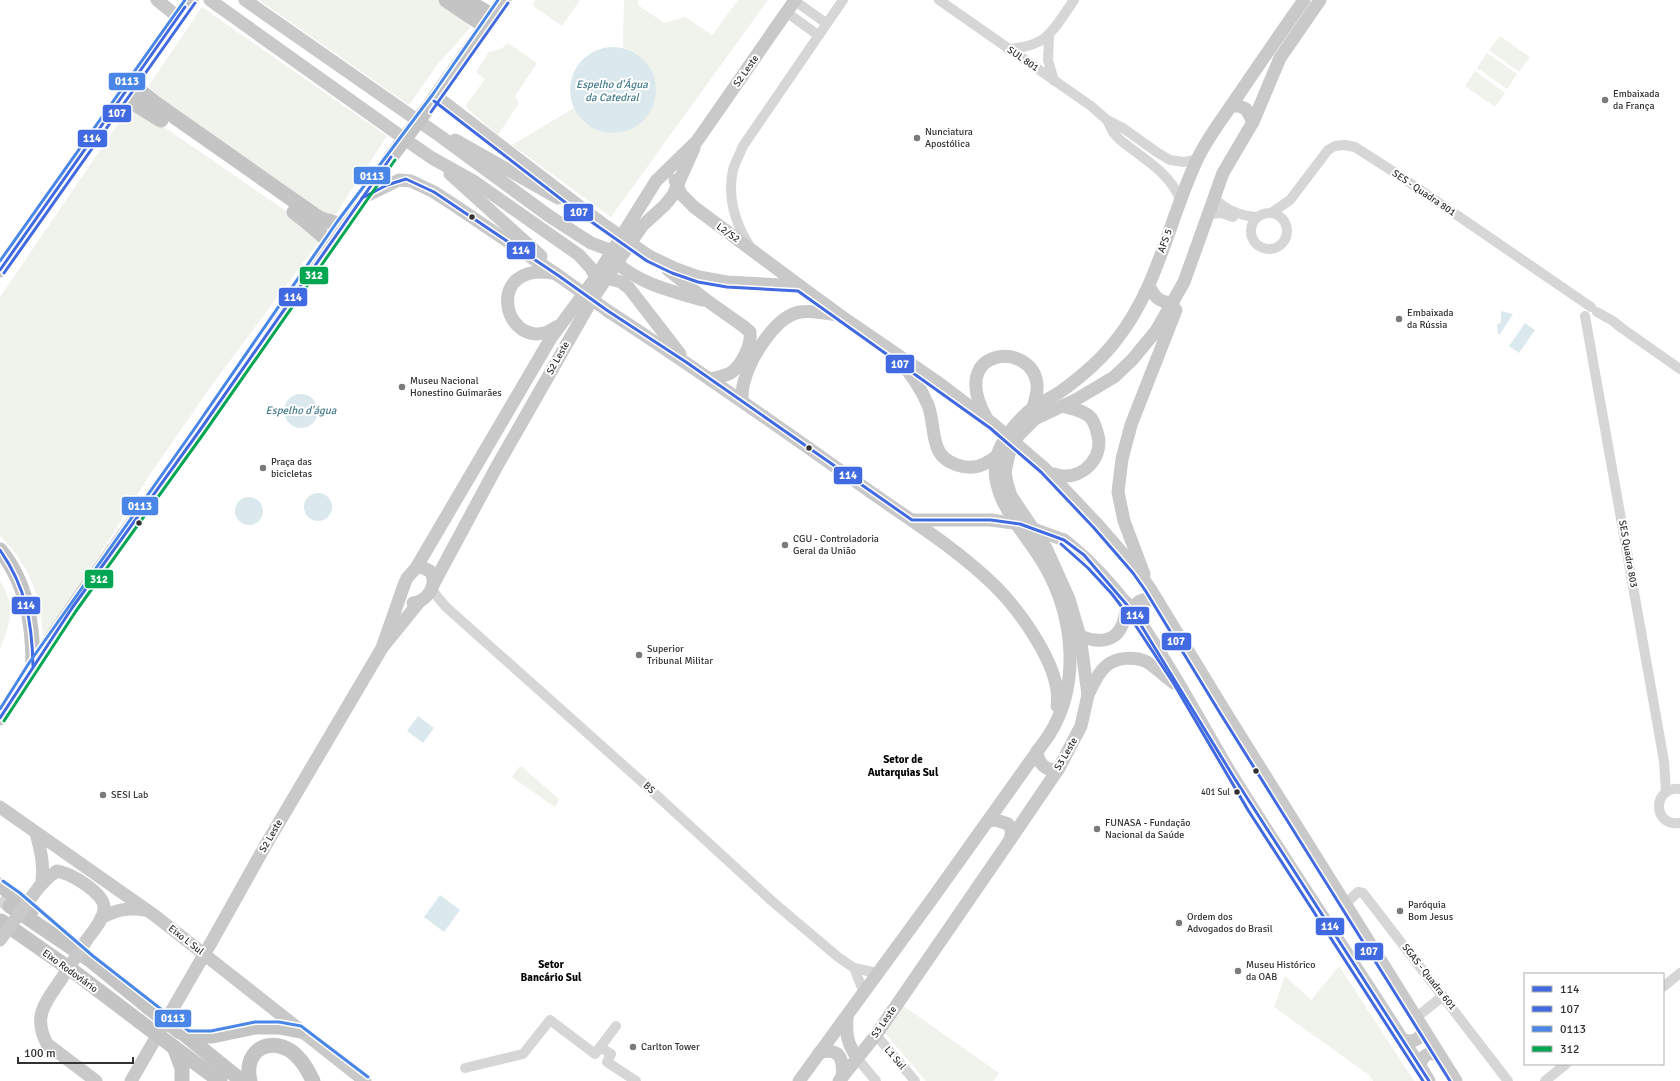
<svg xmlns="http://www.w3.org/2000/svg" width="1680" height="1081" viewBox="0 0 1680 1081" font-family="Signika,sans-serif">
<rect width="100%" height="100%" fill="#fff"/>
<g fill="#f0f2ec">
<polygon points="259,0 438,0 465,21 470,28 437,65 409,105"/>
<polygon points="535,0 580,0 562,26 533,6"/>
<path d="M 624,0 L 638,0 L 638,5 L 664,23 L 685,17 L 712,35 L 738,0 L 768,0 L 611,217 L 512,145 L 574,108 L 582,121 L 597,130 L 655,91 C 652,68 646,56 623,47 Z"/>
<polygon points="202,7 387,136 336,214 331,216 317,209 167,105 150,88 149,85"/>
<polygon points="1500,36 1530,57 1519,72 1489,50"/>
<polygon points="508,43 537,63 515,96 519,103 498,135 468,109 466,105 485,79 476,72 489,52 501,49"/>
<polygon points="1487,53 1517,74 1507,89 1477,68"/>
<polygon points="1475,71 1505,93 1495,107 1465,86"/>
<path d="M 130,108 L 151,118 L 299,220 L 320,240 L 214,382 L 153,470 L 70,601 L 43,637 C 42,625 41,612 38,600 C 32,577 18,552 0,536 L 0,297 L 109,137 Z"/>
<path d="M 0,581 C 16,607 11,621 0,649 Z"/>
<polygon points="519,767 522,767 559,799 555,807 512,777"/>
<polygon points="1339,966 1414,1081 1373,1081 1369,1075 1274,1007 1285,976 1311,1000"/>
<polygon points="902,1005 999,1073 993,1081 926,1081 884,1032"/>
</g>
<g fill="#dbe9ee">
<circle cx="613" cy="90" r="43"/>
<polygon points="1501,311 1513,314 1500,334 1498,334 1497,325 1501,322"/>
<polygon points="1525,323 1535,330 1519,353 1509,346"/>
<circle cx="301" cy="411" r="17"/>
<circle cx="318" cy="507" r="14"/>
<circle cx="249" cy="511" r="14"/>
<polygon points="418,716 434,728 423,743 407,731"/>
<polygon points="440,895 460,910 444,932 424,917"/>
</g>
<g fill="none" stroke-linecap="round" stroke-linejoin="round">
<polyline stroke="#d6d6d6" stroke-width="15" stroke-dasharray="15 8" stroke-linecap="butt" points="0,898 10,906"/>
<g stroke="#d6d6d6" stroke-width="10">
<polyline points="939,0 1091,106 1107,120 1123,128 1158,153 1170,160 1184,162 1197,159"/>
<polyline points="795,1 826,23"/>
<polyline points="786,12 818,35"/>
<polyline points="1049,36 1048,60 1054,81"/>
<path d="M 1008,49 C 1049,46 1052,31 1074,0"/>
<path d="M 1107,120 L 1113,132 L 1118,138 C 1141,158 1168,170 1180,199"/>
<path d="M 1214,198 C 1226,210 1239,216 1257,217"/>
<circle cx="1269" cy="231" r="18"/>
<polyline points="1271,213 1290,200 1328,150 1335,146 1345,145 1355,147 1397,174 1591,307"/>
<polyline points="1208,214 1222,213 1233,217"/>
<path d="M 749,245 C 735,223 727,196 733,170 C 735,162 740,154 743,146 L 843,0"/>
<polyline points="1597,312 1613,321 1623,329 1680,369"/>
<polyline points="1585,316 1664,761 1666,792"/>
<polyline points="431,589 446,607 641,781 773,902 838,957 854,968 877,973"/>
<path d="M 1680,789 C 1652,786 1652,827 1680,823"/>
<polyline points="1345,904 1358,892 1363,893 1508,1081"/>
<polyline points="854,968 864,993"/>
<polyline points="1663,987 1680,973"/>
<polyline points="1417,1017 1443,996"/>
<polyline points="876,1035 915,1081"/>
<polyline points="600,1047 611,1054 607,1062 636,1081"/>
<polyline points="857,1058 876,1081"/>
<polyline points="465,1068 523,1054 550,1020 595,1054 616,1026"/>
<polyline points="1545,1081 1566,1064"/>
</g>
<g stroke="#c9c9c9" stroke-width="13">
<polyline points="157,0 178,17"/>
<polyline points="210,0 416,147 432,158 475,182 579,255 590,267 596,277"/>
<polyline points="245,0 440,136 549,216 591,243 613,251"/>
<polyline points="437,97 600,222"/>
<polyline points="1231,106 1239,106 1246,109 1253,122"/>
<polyline points="455,140 558,198"/>
<polyline points="450,174 541,256"/>
<polyline points="675,180 681,194 694,207 800,286"/>
<polyline points="362,198 399,180 411,181 434,192 457,207 559,276"/>
<polyline points="649,256 674,268 699,277 727,282 800,286 841,316 936,381 993,424"/>
<path d="M 617,263 C 640,284 672,291 702,300"/>
<path d="M 668,270 L 709,302 L 743,326 L 750,332 C 752,345 742,364 732,372 C 726,376 718,377 711,379"/>
<path d="M 553,273 C 486,262 502,343 544,333 C 549,332 554,328 558,326"/>
<polyline points="607,278 621,282 629,288 680,354"/>
<path d="M 1149,286 C 1155,298 1159,302 1173,303"/>
<path d="M 608,311 C 697,369 785,431 872,493 C 914,522 958,550 995,586 C 1020,611 1063,669 1057,706"/>
<path d="M 900,361 C 911,375 921,388 928,405 C 933,418 932,433 937,447 C 943,464 968,472 984,464 C 988,462 993,459 997,456"/>
<path d="M 742,401 C 742,394 742,388 744,382 C 750,359 775,316 800,312 C 812,310 825,313 837,315"/>
<path d="M 986,417 C 947,347 1032,340 1037,384 C 1038,392 1035,400 1033,408"/>
<polyline points="1044,468 1098,525 1137,570 1149,587 1224,710 1456,1081"/>
<path d="M 1050,473 C 1054,474 1059,476 1063,476 C 1086,477 1105,455 1097,432 C 1096,428 1094,422 1091,418 C 1084,410 1072,409 1062,406"/>
<polyline points="912,520 991,520"/>
<path d="M 1064,540 C 1141,600 1183,695 1233,777 C 1284,859 1338,939 1390,1020 C 1403,1041 1417,1060 1429,1081"/>
<polyline points="1144,574 1124,521 1118,492 1122,459 1131,425 1176,310"/>
<polyline points="433,585 497,466 593,298 642,226 665,205 673,195 694,148"/>
<path d="M 413,603 C 427,601 439,585 430,571 L 421,567 L 416,568"/>
<path d="M 1133,612 C 1135,598 1146,598 1158,601"/>
<path d="M 1080,636 C 1111,648 1126,634 1126,602"/>
<polyline points="382,648 404,585 407,578 416,568 551,338 596,277 656,181 697,141 795,0"/>
<path d="M 1088,695 C 1093,685 1097,674 1106,666 C 1116,657 1135,656 1147,662 C 1156,667 1165,677 1174,683"/>
<path d="M 1037,751 C 1038,763 1046,773 1059,768"/>
<polyline points="0,807 154,915 186,940"/>
<polyline points="988,821 996,820 1008,824 1012,831 1010,840"/>
<path d="M 36,833 C 41,852 44,863 42,883"/>
<path d="M 39,887 L 50,876 L 57,871 C 70,873 105,893 104,908 C 104,920 92,932 86,941"/>
<path d="M 101,918 C 116,910 128,907 145,910"/>
<polyline points="219,966 365,1081"/>
<path d="M 60,981 C 44,1004 33,1017 47,1044 L 96,1081"/>
<path d="M 847,1017 C 846,1036 847,1042 857,1058"/>
<path d="M 1401,1039 C 1412,1043 1419,1041 1424,1030"/>
<path d="M 819,1053 C 839,1047 844,1058 842,1077"/>
<path d="M 1420,1066 C 1423,1054 1428,1052 1439,1055"/>
<polyline points="131,1081 212,941 264,848 382,648 420,601"/>
<path d="M 799,1081 L 932,899 L 1049,735 C 1081,684 1074,617 1045,566 C 1026,532 989,501 996,459 C 1000,441 1020,417 1034,407 C 1043,402 1052,397 1060,392 C 1081,377 1102,359 1117,339 C 1158,287 1169,220 1196,162 C 1205,141 1220,122 1233,103 C 1256,69 1280,34 1304,0"/>
<polyline points="839,1081 876,1035 1010,840 1059,768 1081,726 1088,695 1080,636 1069,599 1046,548 1011,496 1007,483 1005,472 1009,454 1018,436 1035,419 1077,399 1114,377 1132,360 1156,331 1184,282 1223,173 1253,122 1280,58 1320,0"/>
</g>
<g stroke="#c4c4c4" stroke-width="15">
<polyline points="446,0 486,27"/>
<polyline points="466,0 493,16"/>
<polyline points="131,84 155,103 313,214 321,219 341,225"/>
<polyline points="122,96 161,120"/>
<polyline points="427,109 504,0"/>
<polyline points="294,212 307,222 330,242"/>
<polyline points="0,270 191,0"/>
<path d="M 0,550 C 27,583 33,624 33,666"/>
<path d="M 0,718 C 61,619 132,525 200,430 C 264,339 327,247 391,157"/>
<polyline points="0,885 32,910"/>
<polyline points="10,906 90,960 148,1007"/>
<polyline points="1,921 77,974 139,1021"/>
<polyline points="185,1035 242,1081"/>
<polyline points="187,1036 212,1036 255,1027 279,1027 300,1031"/>
<polyline points="171,1045 220,1081"/>
<polyline points="174,1047 182,1068 182,1081"/>
<path d="M 250,1081 C 243,1054 266,1035 291,1051 C 301,1058 308,1070 313,1081"/>
</g>
<g stroke="#c9c9c9" stroke-width="13">
<polyline points="600,222 649,256"/>
<polyline points="559,276 608,311"/>
<polyline points="993,424 1044,468"/>
<polyline points="991,520 1020,524 1064,540"/>
<polyline points="0,940 39,887"/>
<polyline points="186,940 219,966"/>
<polyline points="60,981 86,941"/>
</g>
<g stroke="#c4c4c4" stroke-width="15">
<polyline points="391,157 427,109"/>
<polyline points="148,1007 180,1032"/>
<polyline points="139,1021 171,1045"/>
</g>
<g stroke="#fff" stroke-width="6">
<g id="bus-1">
<polyline points="362,198 387,185 406,179 434,192 559,276 608,311 686,362 912,520 991,520 1020,524 1064,540 1084,555 1133,612 1233,776 1429,1081"/>
<polyline points="0,270 185,7"/>
<path d="M 0,550 C 26,587 32,622 33,666"/>
<polyline points="0,718 72,608 200,430 391,157"/>
</g>
</g>
<g stroke="#fff" stroke-width="6">
<g id="bus-2">
<polyline points="434,101 579,213 647,261 672,273 698,282 727,287 798,291 990,428 1041,472 1094,528 1133,573 1145,590 1220,713 1450,1081"/>
<polyline points="431,112 508,3"/>
<polyline points="4,273 195,3"/>
<polyline points="1061,544 1088,568 1112,594 1134,623 1174,684 1248,810 1423,1081"/>
</g>
</g>
<g stroke="#fff" stroke-width="6">
<g id="bus-3">
<polyline points="0,261 185,0"/>
<polyline points="0,709 29,663 195,428 337,222 433,94 498,0"/>
<polyline points="3,881 20,893 93,956 189,1031 211,1031 255,1022 279,1022 301,1026 368,1077"/>
</g>
</g>
<g stroke="#fff" stroke-width="6">
<polyline id="bus-4" points="4,721 76,611 204,433 395,160"/>
</g>
<use href="#bus-1" stroke="#4169e1" stroke-width="3"/>
<use href="#bus-2" stroke="#4169e1" stroke-width="3"/>
<use href="#bus-3" stroke="#4986e7" stroke-width="3"/>
<use href="#bus-4" stroke="#00a651" stroke-width="3"/>
</g>
<g fill="#7a7a7a" stroke="#fff" stroke-width="1.5">
<circle cx="1605" cy="100" r="4"/>
<circle cx="917" cy="138" r="4"/>
<circle cx="1399" cy="319" r="4"/>
<circle cx="402" cy="387" r="4"/>
<circle cx="263" cy="468" r="4"/>
<circle cx="785" cy="545" r="4"/>
<circle cx="639" cy="655" r="4"/>
<circle cx="103" cy="795" r="4"/>
<circle cx="1097" cy="829" r="4"/>
<circle cx="1400" cy="911" r="4"/>
<circle cx="1179" cy="923" r="4"/>
<circle cx="1238" cy="971" r="4"/>
<circle cx="633" cy="1047" r="4"/>
</g>
<g fill="#323232" stroke="#fff" stroke-width="1.5">
<circle cx="472" cy="217" r="3.5"/>
<circle cx="809" cy="448" r="3.5"/>
<circle cx="139" cy="523" r="3.5"/>
<circle cx="1256" cy="771" r="3.5"/>
<circle cx="1237" cy="792" r="3.5"/>
</g>
<g text-anchor="middle" dominant-baseline="central" stroke-width="4" stroke-linejoin="round" paint-order="stroke">
<g font-size="9" fill="#323232" stroke="#fff" text-anchor="end">
<text x="1230" y="792">401 Sul</text>
</g>
<g font-size="10" fill="#323232" stroke="#fff">
<text transform="translate(1023 59) rotate(35)">SUL 801</text>
<text transform="translate(746 71) rotate(-55)">S2 Leste</text>
<text transform="translate(1424 193) rotate(34)">SES - Quadra 801</text>
<text transform="translate(728 233) rotate(35)">L2/S2</text>
<text transform="translate(1165 241) rotate(-70)">AFS 5</text>
<text transform="translate(558 358) rotate(-61)">S2 Leste</text>
<text transform="translate(1628 554) rotate(80)">SES Quadra 803</text>
<text transform="translate(1066 754) rotate(-60)">S3 Leste</text>
<text transform="translate(649 788) rotate(42)">BS</text>
<text transform="translate(271 836) rotate(-60)">S2 Leste</text>
<text transform="translate(186 940) rotate(38)">Eixo L Sul</text>
<text transform="translate(70 971) rotate(36)">Eixo Rodoviário</text>
<text transform="translate(1429 977) rotate(52)">SGAS - Quadra 601</text>
<text transform="translate(884 1022) rotate(-55)">S3 Leste</text>
<text transform="translate(895 1058) rotate(50)">L1 Sul</text>
</g>
<g font-size="10" fill="#323232" stroke="#fff" text-anchor="start">
<text x="1613" y="94">Embaixada<tspan x="1613" dy="12">da França</tspan></text>
<text x="925" y="132">Nunciatura<tspan x="925" dy="12">Apostólica</tspan></text>
<text x="1407" y="313">Embaixada<tspan x="1407" dy="12">da Rússia</tspan></text>
<text x="410" y="381">Museu Nacional<tspan x="410" dy="12">Honestino Guimarães</tspan></text>
<text x="271" y="462">Praça das<tspan x="271" dy="12">bicicletas</tspan></text>
<text x="793" y="539">CGU - Controladoria<tspan x="793" dy="12">Geral da União</tspan></text>
<text x="647" y="649">Superior<tspan x="647" dy="12">Tribunal Militar</tspan></text>
<text x="111" y="795">SESI Lab</text>
<text x="1105" y="823">FUNASA - Fundação<tspan x="1105" dy="12">Nacional da Saúde</tspan></text>
<text x="1408" y="905">Paróquia<tspan x="1408" dy="12">Bom Jesus</tspan></text>
<text x="1187" y="917">Ordem dos<tspan x="1187" dy="12">Advogados do Brasil</tspan></text>
<text x="1246" y="965">Museu Histórico<tspan x="1246" dy="12">da OAB</tspan></text>
<text x="641" y="1047">Carlton Tower</text>
</g>
<g font-size="11" font-style="italic" fill="#477d8c" stroke="#fff">
<text x="612" y="84">Espelho d'Água<tspan x="612" dy="13">da Catedral</tspan></text>
<text x="301" y="410">Espelho d'água</text>
</g>
<g font-size="11" font-weight="bold" fill="#000" stroke="#fff">
<text x="903" y="759">Setor de<tspan x="903" dy="13">Autarquias Sul</tspan></text>
<text x="551" y="964">Setor<tspan x="551" dy="13">Bancário Sul</tspan></text>
</g>
</g>
<g stroke="#fff" stroke-width="1.5">
<rect x="108" y="72" width="38" height="19" rx="4" fill="#4986e7"/>
<rect x="102" y="104" width="30" height="19" rx="4" fill="#4169e1"/>
<rect x="77" y="129" width="31" height="19" rx="4" fill="#4169e1"/>
<rect x="353" y="166" width="38" height="19" rx="4" fill="#4986e7"/>
<rect x="563" y="203" width="31" height="19" rx="4" fill="#4169e1"/>
<rect x="506" y="241" width="30" height="19" rx="4" fill="#4169e1"/>
<rect x="299" y="266" width="30" height="19" rx="4" fill="#00a651"/>
<rect x="278" y="287" width="30" height="20" rx="4" fill="#4169e1"/>
<rect x="885" y="354" width="30" height="20" rx="4" fill="#4169e1"/>
<rect x="833" y="466" width="30" height="19" rx="4" fill="#4169e1"/>
<rect x="121" y="496" width="38" height="20" rx="4" fill="#4986e7"/>
<rect x="84" y="569" width="30" height="20" rx="4" fill="#00a651"/>
<rect x="11" y="596" width="30" height="19" rx="4" fill="#4169e1"/>
<rect x="1120" y="606" width="30" height="19" rx="4" fill="#4169e1"/>
<rect x="1161" y="632" width="31" height="19" rx="4" fill="#4169e1"/>
<rect x="1315" y="917" width="30" height="19" rx="4" fill="#4169e1"/>
<rect x="1354" y="942" width="30" height="19" rx="4" fill="#4169e1"/>
<rect x="154" y="1009" width="38" height="19" rx="4" fill="#4986e7"/>
</g>
<g font-size="11" text-anchor="middle" font-weight="bold" fill="#fff">
<text x="127" y="85">0113</text>
<text x="117" y="117">107</text>
<text x="92" y="142">114</text>
<text x="372" y="180">0113</text>
<text x="579" y="216">107</text>
<text x="521" y="254">114</text>
<text x="314" y="279">312</text>
<text x="293" y="301">114</text>
<text x="900" y="368">107</text>
<text x="848" y="479">114</text>
<text x="140" y="510">0113</text>
<text x="99" y="583">312</text>
<text x="26" y="609">114</text>
<text x="1135" y="619">114</text>
<text x="1176" y="645">107</text>
<text x="1330" y="930">114</text>
<text x="1369" y="955">107</text>
<text x="173" y="1022">0113</text>
</g>
<rect x="1524" y="973" width="140" height="92" fill="#ffffff" stroke="#adadad"/>
<rect x="1532" y="986" width="20" height="6" fill="#4169e1" stroke="#adadad"/>
<text x="1560" y="993" font-size="12" fill="#323232">114</text>
<rect x="1532" y="1006" width="20" height="6" fill="#4169e1" stroke="#adadad"/>
<text x="1560" y="1013" font-size="12" fill="#323232">107</text>
<rect x="1532" y="1026" width="20" height="6" fill="#4986e7" stroke="#adadad"/>
<text x="1560" y="1033" font-size="12" fill="#323232">0113</text>
<rect x="1532" y="1046" width="20" height="6" fill="#00a651" stroke="#adadad"/>
<text x="1560" y="1053" font-size="12" fill="#323232">312</text>
<path d="M18 1057v6h115v-6" fill="none" stroke="#323232" stroke-width="2"/>
<text x="24" y="1057" font-size="12" fill="#323232" stroke="#ffffff" stroke-width="3" paint-order="stroke">100 m</text>
</svg>
